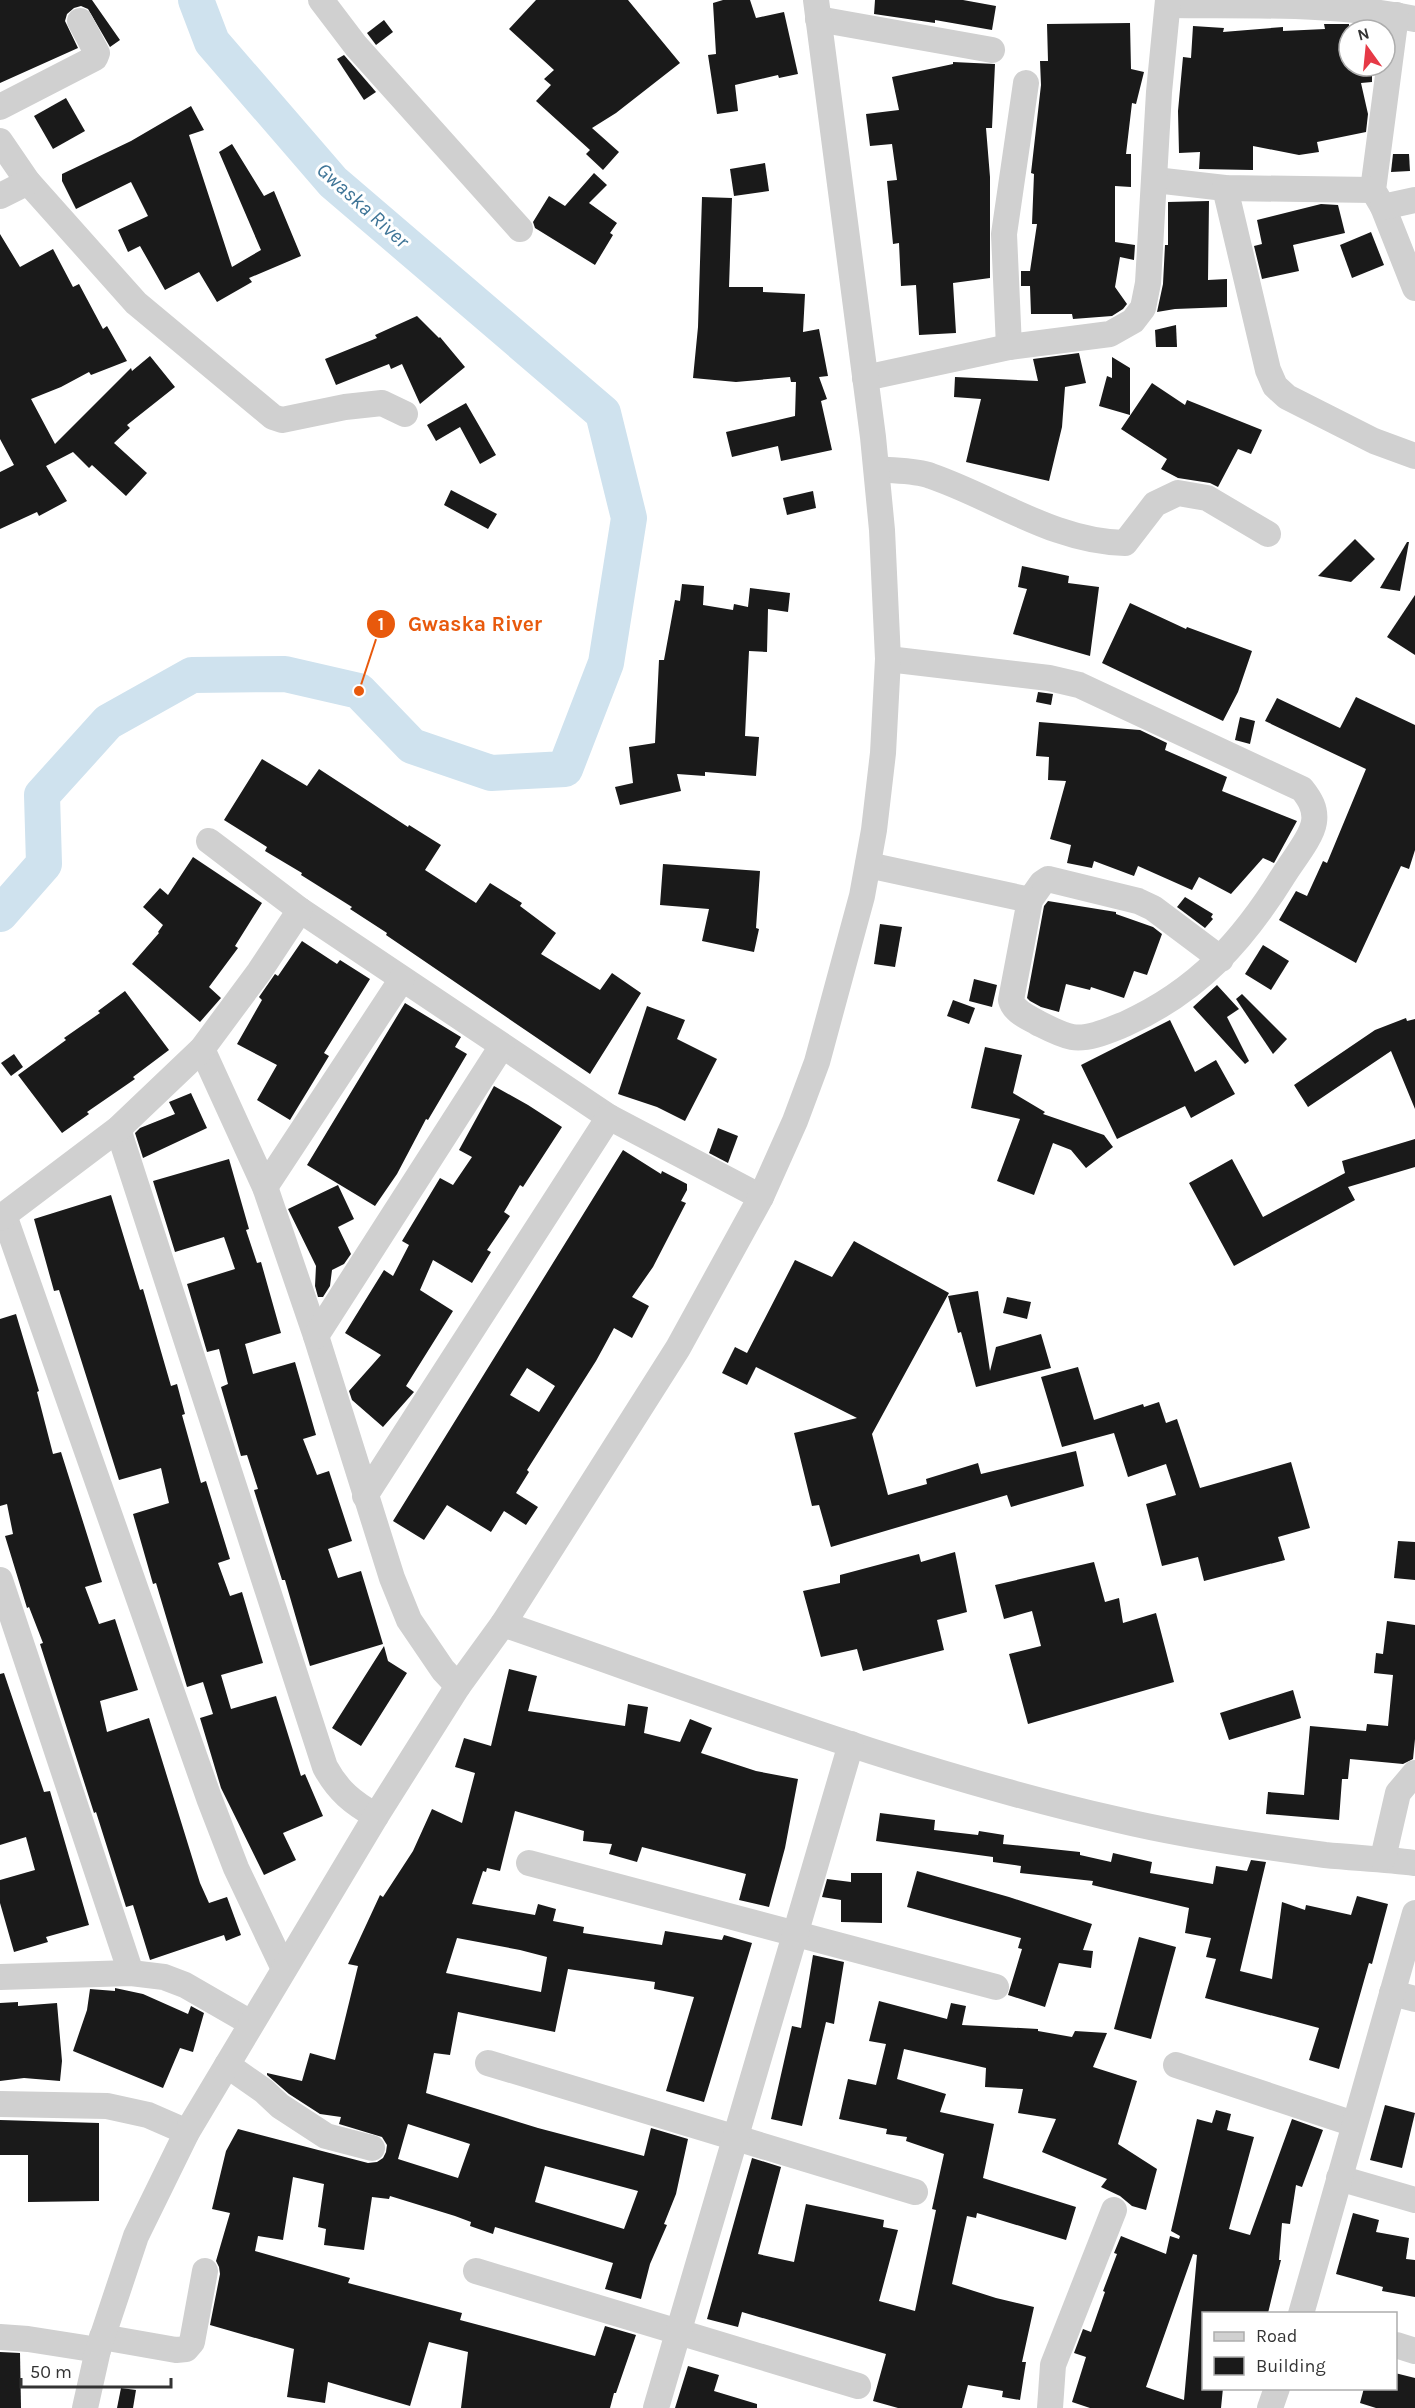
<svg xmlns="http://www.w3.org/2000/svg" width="1415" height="2408" viewBox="0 0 1415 2408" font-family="Karla,sans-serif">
<rect width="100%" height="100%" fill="#fff"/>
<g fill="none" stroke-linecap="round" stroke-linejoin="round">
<polyline stroke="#cfe2ee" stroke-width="36" points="0,914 44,864 42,795 108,722 192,675 285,674 359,691 412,746 491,773 565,769 606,663 629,518 603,413 333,182 212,42 196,0"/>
</g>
<g fill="#1a1a1a" fill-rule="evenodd">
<polygon points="0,0 92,0 120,40 110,47 88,9 81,6 74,8 67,14 65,21 78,48 0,83"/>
<polygon points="536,0 628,0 680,63 616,113 592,128 619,152 603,170 586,154 590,150 536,101 551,85 544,79 554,70 509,29"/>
<polygon points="723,0 750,0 756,18 784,12 798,74 779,78 778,75 735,85 738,111 717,114 708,55 716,54 713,3"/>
<polygon points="875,0 963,0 996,6 992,30 935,20 935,23 874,14"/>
<polygon points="384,20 393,32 376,45 367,33"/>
<polygon points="1130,23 1131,69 1144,72 1136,104 1132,103 1126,154 1131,154 1131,187 1115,186 1115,242 1135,245 1134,260 1120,257 1115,287 1127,304 1123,309 1112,316 1073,319 1072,314 1031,314 1030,286 1021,286 1021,271 1030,271 1037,224 1032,224 1034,174 1031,173 1041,85 1040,61 1048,61 1047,24"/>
<polygon points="1324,24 1349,24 1349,66 1372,66 1372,82 1361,83 1368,114 1366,132 1317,142 1319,152 1299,155 1253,146 1253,170 1199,169 1200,152 1179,153 1178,111 1183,57 1191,58 1193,26 1224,28 1223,32 1283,27 1283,31 1325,29"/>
<polygon points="344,55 376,92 364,100 337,59"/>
<polygon points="953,62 995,64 992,128 986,128 990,177 990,278 953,283 956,333 919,335 916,285 901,286 899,243 893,244 887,181 897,180 892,144 870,146 866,114 899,110 892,77 953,64"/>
<polygon points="66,98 85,131 53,149 34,116"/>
<polygon points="191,106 204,130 189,135 232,267 261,250 219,152 232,144 264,196 274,191 301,256 249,278 252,282 217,302 199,272 165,290 140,246 128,252 118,230 148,216 131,182 76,209 62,181 62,174 131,141"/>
<polygon points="1393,154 1409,154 1410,171 1391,172"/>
<polygon points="765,163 769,191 734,196 730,169"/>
<polygon points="594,173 607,185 589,203 617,223 610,233 613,235 595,265 535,228 533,222 549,196 565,206"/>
<polygon points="702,197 732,198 729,287 763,287 763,292 805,294 803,332 819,329 828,376 819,377 827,399 821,401 832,450 781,461 778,446 732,457 726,432 795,416 796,382 791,382 790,377 736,382 693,378 698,327"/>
<polygon points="1209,201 1208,280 1227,279 1227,307 1175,309 1157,312 1163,284 1165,245 1168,245 1168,202"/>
<polygon points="1321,204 1338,205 1345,233 1293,245 1299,271 1262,279 1254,246 1262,244 1257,220"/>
<polygon points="1371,232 1384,265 1352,278 1340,245"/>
<polygon points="0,234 20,267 53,249 73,287 79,284 103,329 107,326 127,361 91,375 89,372 61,387 31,399 55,444 131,368 132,371 150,356 175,387 127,425 130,428 114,443 147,473 126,496 92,465 89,468 73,452 46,466 67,501 39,516 37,512 0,529 0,472 14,465 0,439"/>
<polygon points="417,316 439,338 440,337 465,367 420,404 402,364 391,369 389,364 336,385 325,359 377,338 375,335"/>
<polygon points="1176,325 1177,347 1156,347 1155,330"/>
<polygon points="1079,353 1086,383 1065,387 1062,427 1049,481 966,462 981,399 954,397 955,377 1038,381 1033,359"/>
<polygon points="1112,357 1130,368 1130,415 1099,406 1107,376 1112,378"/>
<polygon points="1152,383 1185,405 1187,400 1262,430 1251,454 1238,449 1218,487 1210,483 1178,478 1161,469 1167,459 1121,429"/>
<polygon points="466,403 496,455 480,464 460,427 436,441 427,425"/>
<polygon points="451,490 497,514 488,529 444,505"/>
<polygon points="813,491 816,508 787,515 783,498"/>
<polygon points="1355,539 1375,559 1351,582 1318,576"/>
<polygon points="1407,542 1409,542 1400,591 1380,588"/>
<polygon points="1022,566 1069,576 1068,583 1099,587 1090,656 1013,634 1027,589 1018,587"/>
<polygon points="682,584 704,586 703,605 733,610 734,604 748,607 750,588 790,593 788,612 768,609 767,652 749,651 745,736 759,737 756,776 705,772 705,776 677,774 681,791 620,805 615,787 633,783 629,747 655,743 659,660 664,660 675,600 680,601"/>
<polygon points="1415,595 1415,655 1387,637"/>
<polygon points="1130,603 1186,629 1187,627 1252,651 1238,692 1223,721 1102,663"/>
<polygon points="1038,692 1053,694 1051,705 1036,702"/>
<polygon points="1356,697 1415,725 1415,850 1409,869 1401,866 1356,963 1279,920 1296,891 1307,896 1323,861 1327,863 1366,769 1265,721 1277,698 1340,728"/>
<polygon points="1240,717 1255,721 1250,744 1235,740"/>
<polygon points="1039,722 1140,730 1167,743 1165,750 1227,777 1222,791 1297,821 1274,863 1263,858 1231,894 1199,877 1192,890 1138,866 1134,876 1094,861 1092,868 1067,863 1071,845 1050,839 1066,781 1048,780 1049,757 1036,756"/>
<polygon points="262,759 307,786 319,769 408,827 409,825 441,845 425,870 476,903 490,883 522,903 520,906 556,933 541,954 600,990 612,973 641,993 590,1074 386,935 387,933 350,909 352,907 301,875 302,873 265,851 267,847 224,820"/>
<polygon points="193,857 262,903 235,946 238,948 209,987 221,998 200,1022 132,964 159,933 158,932 163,925 143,907 160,888 168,895"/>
<polygon points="663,864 760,871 756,928 759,929 754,952 702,941 709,909 660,905"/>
<polygon points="1185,897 1213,914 1211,917 1213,919 1205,928 1177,907"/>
<polygon points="1048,901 1116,912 1116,914 1153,927 1162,934 1147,975 1134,971 1124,998 1091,987 1090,990 1066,984 1059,1012 1041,1007 1030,1001 1027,998 1044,906"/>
<polygon points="880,924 902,927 895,967 874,964"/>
<polygon points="302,941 337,964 340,960 370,979 324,1053 329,1056 290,1120 257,1100 277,1065 237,1044 262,1000 259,997 275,974 278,976"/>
<polygon points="1263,945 1289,961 1271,990 1245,974"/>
<polygon points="974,979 997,985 992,1007 969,1001"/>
<polygon points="1217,985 1239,1009 1227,1017 1249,1061 1245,1064 1193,1007"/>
<polygon points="125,991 169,1050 133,1077 135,1079 87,1112 89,1114 62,1133 18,1075 66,1040 64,1038 100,1013 98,1011"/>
<polygon points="1242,994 1287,1039 1273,1054 1236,999"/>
<polygon points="953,1000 975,1008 969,1024 947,1016"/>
<polygon points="405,1003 461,1037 455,1047 467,1054 428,1120 426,1119 397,1174 375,1206 307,1165"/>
<polygon points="647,1006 685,1020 677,1039 717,1059 685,1121 657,1107 618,1094"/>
<polygon points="1406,1018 1407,1021 1415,1019 1415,1109 1391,1051 1308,1107 1294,1085 1375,1030"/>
<polygon points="1170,1020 1195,1072 1216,1060 1235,1094 1191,1118 1185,1106 1117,1139 1081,1065"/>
<polygon points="985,1047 1022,1055 1013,1093 1045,1112 1043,1114 1104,1135 1113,1147 1086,1168 1071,1150 1053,1143 1034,1195 997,1181 1020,1119 971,1108"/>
<polygon points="14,1054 23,1067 11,1076 1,1063"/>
<polygon points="494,1086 528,1105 562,1127 523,1187 520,1185 504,1212 510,1216 487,1250 491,1252 472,1283 433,1260 420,1290 453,1311 406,1386 414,1392 383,1427 352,1400 349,1391 381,1355 345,1333 384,1270 393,1276 409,1245 402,1241 440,1178 453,1185 472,1157 459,1150"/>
<polygon points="191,1093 207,1128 143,1158 135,1133 140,1128 175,1114 169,1102"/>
<polygon points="718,1128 738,1136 728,1163 709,1153"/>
<polygon points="1415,1139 1415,1167 1348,1187 1355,1200 1234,1266 1189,1183 1232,1159 1263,1217 1345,1173 1342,1161"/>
<path d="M 623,1150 L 661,1174 L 662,1171 L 687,1184 L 687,1190 L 681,1201 L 686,1203 L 653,1267 L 632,1297 L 649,1306 L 632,1338 L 614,1328 L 596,1361 L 527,1470 L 529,1472 L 516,1493 L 538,1507 L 526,1525 L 504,1511 L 491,1532 L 447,1505 L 424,1540 L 393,1521 ZM 527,1368 L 555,1386 L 539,1412 L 510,1395 Z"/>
<polygon points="229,1159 249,1229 246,1230 257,1263 261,1262 281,1333 245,1344 253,1374 295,1362 316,1435 303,1439 317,1475 329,1471 352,1541 328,1549 338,1578 361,1571 383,1644 310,1666 285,1580 282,1580 254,1490 258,1489 247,1455 241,1456 221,1387 228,1384 219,1349 207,1352 187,1284 235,1269 224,1237 175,1252 153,1181"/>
<polygon points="338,1185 354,1219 338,1227 351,1254 344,1264 332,1270 330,1286 323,1297 318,1297 315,1286 316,1266 288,1209"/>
<polygon points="111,1195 140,1290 143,1289 171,1386 177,1384 185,1414 182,1415 201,1483 206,1481 230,1559 218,1563 230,1596 242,1592 263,1663 221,1675 231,1709 276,1696 301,1776 305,1774 323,1816 283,1833 296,1860 264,1875 221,1788 200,1718 213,1714 203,1682 187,1687 156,1583 153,1584 133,1514 169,1503 161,1468 119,1480 59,1290 54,1291 34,1219"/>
<polygon points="854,1241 949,1293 872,1434 888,1495 927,1484 926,1479 978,1463 981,1474 1076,1451 1084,1486 1011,1507 1007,1495 831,1547 819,1505 812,1506 794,1433 857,1418 756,1367 747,1385 722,1373 735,1347 747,1353 795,1260 832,1277"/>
<polygon points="978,1291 990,1371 996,1347 1041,1334 1051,1368 976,1387 961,1332 958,1333 948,1296"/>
<polygon points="1007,1297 1031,1302 1027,1319 1003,1313"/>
<polygon points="16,1314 39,1391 37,1392 53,1454 61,1452 102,1582 85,1587 99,1624 115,1619 138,1690 100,1701 107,1732 149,1718 200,1883 209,1903 227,1897 241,1935 226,1941 224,1935 150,1960 133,1905 126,1907 96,1812 94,1813 40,1644 43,1643 29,1607 27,1608 5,1536 13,1534 7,1504 0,1506 0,1319"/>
<polygon points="1078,1367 1094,1420 1143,1404 1144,1407 1159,1402 1166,1423 1177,1419 1200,1488 1291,1462 1310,1528 1278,1537 1285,1560 1204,1581 1198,1557 1162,1566 1146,1504 1176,1495 1166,1464 1128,1477 1114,1433 1062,1447 1041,1377"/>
<polygon points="1398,1541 1415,1542 1415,1580 1394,1578"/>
<polygon points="955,1552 967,1612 937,1620 944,1650 863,1671 857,1649 821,1657 803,1591 840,1583 840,1575 919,1554 921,1562"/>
<polygon points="1094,1562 1105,1602 1119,1598 1123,1623 1156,1613 1174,1682 1028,1724 1009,1654 1041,1646 1032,1611 1004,1619 995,1585"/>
<polygon points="1387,1621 1415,1625 1415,1739 1413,1759 1403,1764 1350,1759 1348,1779 1342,1779 1339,1820 1266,1814 1268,1792 1304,1795 1310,1726 1366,1731 1367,1724 1388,1726 1393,1675 1374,1673 1376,1653 1383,1654"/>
<polygon points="384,1646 388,1661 407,1673 361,1746 332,1728"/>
<path d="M 509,1669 L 537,1676 L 528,1711 L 625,1726 L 628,1704 L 648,1707 L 644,1733 L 680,1742 L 690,1719 L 712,1728 L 701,1753 L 756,1771 L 798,1779 L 785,1848 L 769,1907 L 739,1900 L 746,1874 L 642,1847 L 637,1862 L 609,1854 L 612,1844 L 583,1841 L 584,1831 L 515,1811 L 500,1871 L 487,1868 L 486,1872 L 483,1871 L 472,1904 L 535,1915 L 538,1904 L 556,1909 L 553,1921 L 584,1927 L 583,1933 L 662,1945 L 665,1931 L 722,1940 L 724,1935 L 752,1943 L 704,2102 L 666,2091 L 694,1997 L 654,1989 L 655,1982 L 568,1969 L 555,2032 L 458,2012 L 450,2055 L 434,2053 L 426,2093 L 538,2128 L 644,2156 L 651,2128 L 688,2139 L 676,2194 L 664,2224 L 667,2225 L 650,2264 L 641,2299 L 605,2289 L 613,2263 L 495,2227 L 493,2234 L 470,2226 L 471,2222 L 455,2216 L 390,2196 L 389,2199 L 372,2197 L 364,2250 L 324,2245 L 326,2229 L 318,2227 L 324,2184 L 293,2177 L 283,2240 L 258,2236 L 255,2251 L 350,2278 L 348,2283 L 462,2313 L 460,2320 L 595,2356 L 605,2326 L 636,2335 L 616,2393 L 614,2393 L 610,2408 L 461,2408 L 468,2352 L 429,2342 L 410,2406 L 328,2382 L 325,2403 L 287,2397 L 294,2349 L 210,2325 L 220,2274 L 219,2267 L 216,2261 L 230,2213 L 212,2209 L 226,2151 L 238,2129 L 368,2163 L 377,2162 L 383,2158 L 386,2152 L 387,2145 L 382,2137 L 339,2124 L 341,2117 L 320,2114 L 289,2094 L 267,2075 L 267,2073 L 302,2081 L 310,2053 L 335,2060 L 358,1966 L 348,1964 L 380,1895 L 383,1897 L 413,1851 L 432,1809 L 462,1823 L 475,1773 L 455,1767 L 464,1738 L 491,1746 ZM 457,1938 L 520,1950 L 547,1957 L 541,1992 L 446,1973 ZM 408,2124 L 470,2144 L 458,2178 L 398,2159 ZM 545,2166 L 638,2191 L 624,2229 L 535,2202 Z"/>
<polygon points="4,1673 44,1792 50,1791 89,1925 46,1937 48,1942 14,1952 0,1903 0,1880 35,1870 26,1837 0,1845 0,1674"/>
<polygon points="1293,1690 1301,1718 1229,1740 1220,1713"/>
<polygon points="880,1813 935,1820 934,1830 978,1835 979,1831 1004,1835 1003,1844 1080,1852 1080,1855 1111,1862 1113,1853 1152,1862 1150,1873 1213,1884 1216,1866 1247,1871 1251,1860 1266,1862 1240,1971 1272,1979 1282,1902 1305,1910 1306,1905 1351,1915 1357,1896 1388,1904 1372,1964 1369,1963 1339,2069 1309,2060 1319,2028 1205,1998 1216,1959 1206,1957 1211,1938 1185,1933 1189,1908 1092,1885 1093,1881 1020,1873 1021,1866 993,1862 993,1857 876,1841"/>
<polygon points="917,1871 1009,1897 1092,1924 1083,1950 1093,1951 1091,1968 1059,1963 1045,2007 1008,1995 1022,1949 1018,1948 1021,1938 907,1907"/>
<polygon points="851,1873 882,1873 882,1923 841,1922 841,1900 822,1897 827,1879 851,1882"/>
<polygon points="1139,1937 1176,1947 1151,2039 1114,2029"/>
<polygon points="813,1955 844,1962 834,2024 826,2022 802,2126 771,2119 792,2026 801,2028"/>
<polygon points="115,1988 143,1994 188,2014 191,2006 204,2013 193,2052 180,2048 163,2088 73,2051 87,2010 90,1989 115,1991"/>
<polygon points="879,2001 947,2019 951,2003 966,2006 962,2025 1038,2029 1038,2031 1072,2037 1075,2031 1107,2033 1093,2067 1137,2081 1118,2144 1157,2169 1146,2210 1132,2206 1120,2196 1101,2187 1107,2179 1042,2152 1056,2119 1018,2113 1023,2089 985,2087 986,2068 904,2049 897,2079 946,2094 940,2112 994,2124 983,2178 1076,2207 1066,2240 977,2213 976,2218 967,2216 952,2284 996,2298 1034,2307 1022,2362 1026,2362 1020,2400 1002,2397 1003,2391 968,2385 962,2408 898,2408 873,2401 886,2354 742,2312 738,2327 707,2319 752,2158 781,2167 758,2254 794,2262 806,2204 884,2220 883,2227 898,2230 879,2301 915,2311 936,2210 932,2209 944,2154 906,2141 907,2137 886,2134 887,2129 839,2119 848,2079 876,2085 886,2044 869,2041"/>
<polygon points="18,2002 18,2006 57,2003 62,2061 60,2081 24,2078 0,2081 0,2003"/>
<polygon points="1385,2105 1415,2113 1402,2168 1370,2160"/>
<path d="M 1216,2110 L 1231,2114 L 1227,2130 L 1254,2137 L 1229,2229 L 1250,2235 L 1292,2119 L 1323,2130 L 1302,2187 L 1296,2185 L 1290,2224 L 1282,2223 L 1279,2260 L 1281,2260 L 1268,2313 L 1203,2313 L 1203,2388 L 1223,2388 L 1221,2408 L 1090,2408 L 1072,2402 L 1086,2357 L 1074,2353 L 1083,2329 L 1091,2332 L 1105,2292 L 1103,2291 L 1117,2254 L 1114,2253 L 1121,2236 L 1166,2254 L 1170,2236 L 1179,2239 L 1180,2236 L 1171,2231 L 1197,2119 L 1212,2123 ZM 1193,2254 L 1197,2255 L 1184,2400 L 1146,2387 Z"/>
<polygon points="0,2120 99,2123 99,2201 28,2202 28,2155 0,2155"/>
<polygon points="1353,2213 1379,2220 1376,2232 1409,2238 1406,2259 1415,2260 1415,2297 1382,2291 1383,2287 1336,2274"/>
<polygon points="0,2352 20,2353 21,2408 0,2408"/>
<polygon points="688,2366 719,2375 714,2391 757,2404 757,2408 675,2408"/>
<polygon points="1395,2373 1415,2378 1415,2408 1376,2408 1360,2403 1364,2388 1395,2388"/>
<polygon points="121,2388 136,2390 133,2408 117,2408"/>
</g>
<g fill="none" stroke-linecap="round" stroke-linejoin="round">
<g stroke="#d0d0d0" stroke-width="26">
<polyline points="321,0 356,46 520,229"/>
<path d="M 1168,5 C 1251,6 1333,2 1415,19"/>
<polyline points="1396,15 1373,190 1383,207 1415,288"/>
<polyline points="818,19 992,50"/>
<polyline points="0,107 95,58 97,53 80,21"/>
<polyline points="0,141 28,182 136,303 273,417 282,420 345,407 382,403 405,414"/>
<polyline points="1155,180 1225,188 1373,190"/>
<polyline points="1225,188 1268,370 1275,386 1287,397 1374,441 1415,456"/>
<polyline points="0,196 28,182"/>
<polyline points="1383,207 1415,200"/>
<polyline points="1009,347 1004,234 1026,83"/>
<polyline points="865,378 1009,347 1110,334 1133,321 1143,308 1148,283 1159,92 1168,0"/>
<path d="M 877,469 C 894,471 915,470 931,476 C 995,498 1055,542 1125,543 L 1155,504 L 1178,493 L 1207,498 L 1268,534"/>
<path d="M 888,659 L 1049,678 L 1079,685 L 1302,789 C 1310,799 1316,809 1314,822 C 1312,837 1293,860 1285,873 C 1243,941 1198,991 1125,1024 C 1110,1030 1088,1040 1072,1037 C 1061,1035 1048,1028 1038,1023 C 1028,1017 1014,1012 1011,1000 L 1030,900 L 1042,883 L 1048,879 L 1138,901 L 1153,908 L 1221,959"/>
<polyline points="209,841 300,910 609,1117 761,1197"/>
<polyline points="868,865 1030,900"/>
<polyline points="202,1049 265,1187 316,1336 392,1578 409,1620 443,1670 458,1686"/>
<path d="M 118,1129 L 325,1767 C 338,1791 353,1803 376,1816"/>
<polyline points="265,1187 402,979"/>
<polyline points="4,1215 209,1798 236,1868 284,1969"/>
<polyline points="0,1218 118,1129 202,1049 259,972 300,910"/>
<polyline points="316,1336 502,1046"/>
<polyline points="365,1496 609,1117"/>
<polyline points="0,1580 131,1973"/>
<path d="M 503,1624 C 706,1694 908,1772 1119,1820 C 1186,1836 1256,1846 1325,1855 C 1355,1858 1385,1859 1415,1863"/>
<polyline points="1383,1858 1398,1793 1415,1773"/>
<polyline points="529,1863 996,1987"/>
<polyline points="0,1977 131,1973 164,1977 185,1985 251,2023"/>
<polyline points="1392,1993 1415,1999"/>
<polyline points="488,2063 915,2192"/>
<polyline points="227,2065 264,2091 280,2106 326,2136 372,2148"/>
<polyline points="1176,2065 1354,2124"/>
<polyline points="0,2104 107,2106 148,2115 187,2132"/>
<polyline points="1339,2178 1415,2200"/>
<polyline points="476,2271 858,2386"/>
<polyline points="1301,2314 1415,1913"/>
<polyline points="0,2337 28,2339 98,2350"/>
<polyline points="102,2337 176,2350 186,2349 192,2342 205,2271"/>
<polyline points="1396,2345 1415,2351"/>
<polyline points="85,2408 98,2350 136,2236 187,2132 376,1816 458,1686 503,1624 678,1348 761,1197 795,1121 817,1062 862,896 874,830 883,753 888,659 882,530 873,437 816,0"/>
<polyline points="656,2408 851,1744"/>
<polyline points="1050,2408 1053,2365 1114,2210"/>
<polyline points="1270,2408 1277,2388"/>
</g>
</g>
<g text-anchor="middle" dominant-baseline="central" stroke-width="6" stroke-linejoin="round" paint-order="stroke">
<g font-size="21" font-style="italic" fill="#3f7597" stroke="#fff">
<text transform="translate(363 205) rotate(42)">Gwaska River</text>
</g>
</g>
<path fill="none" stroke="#e8590c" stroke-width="2" d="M359 691L381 624"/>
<g fill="#e8590c" stroke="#fff" stroke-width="2">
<circle cx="359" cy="691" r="6"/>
<circle cx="381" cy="624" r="15"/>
</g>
<g font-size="18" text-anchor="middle" font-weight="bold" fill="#fff">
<text x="381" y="630">1</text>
</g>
<g font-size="21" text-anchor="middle" font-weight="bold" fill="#e8590c" stroke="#fff" stroke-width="6" stroke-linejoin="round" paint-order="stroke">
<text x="475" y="631">Gwaska River</text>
</g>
<rect x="1202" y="2312" width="195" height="78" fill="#ffffff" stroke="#adadad" stroke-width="1.5"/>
<rect x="1214" y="2332" width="30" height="9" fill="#d0d0d0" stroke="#adadad" stroke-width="1.5"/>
<text x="1256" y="2342" font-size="18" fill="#333333">Road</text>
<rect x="1214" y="2357" width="30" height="18" fill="#1a1a1a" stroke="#adadad" stroke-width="1.5"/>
<text x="1256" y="2372" font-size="18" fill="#333333">Building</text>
<g transform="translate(1367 48) rotate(345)"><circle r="28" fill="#ffffff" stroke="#adadad" stroke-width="1.5"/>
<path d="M0-4.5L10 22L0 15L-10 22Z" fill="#e63946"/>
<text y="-9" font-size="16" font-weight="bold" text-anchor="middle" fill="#333333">N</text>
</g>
<path d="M21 2378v9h150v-9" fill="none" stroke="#333333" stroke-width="3"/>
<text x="30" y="2378" font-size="18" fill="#333333" stroke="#ffffff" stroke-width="4.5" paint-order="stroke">50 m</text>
</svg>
